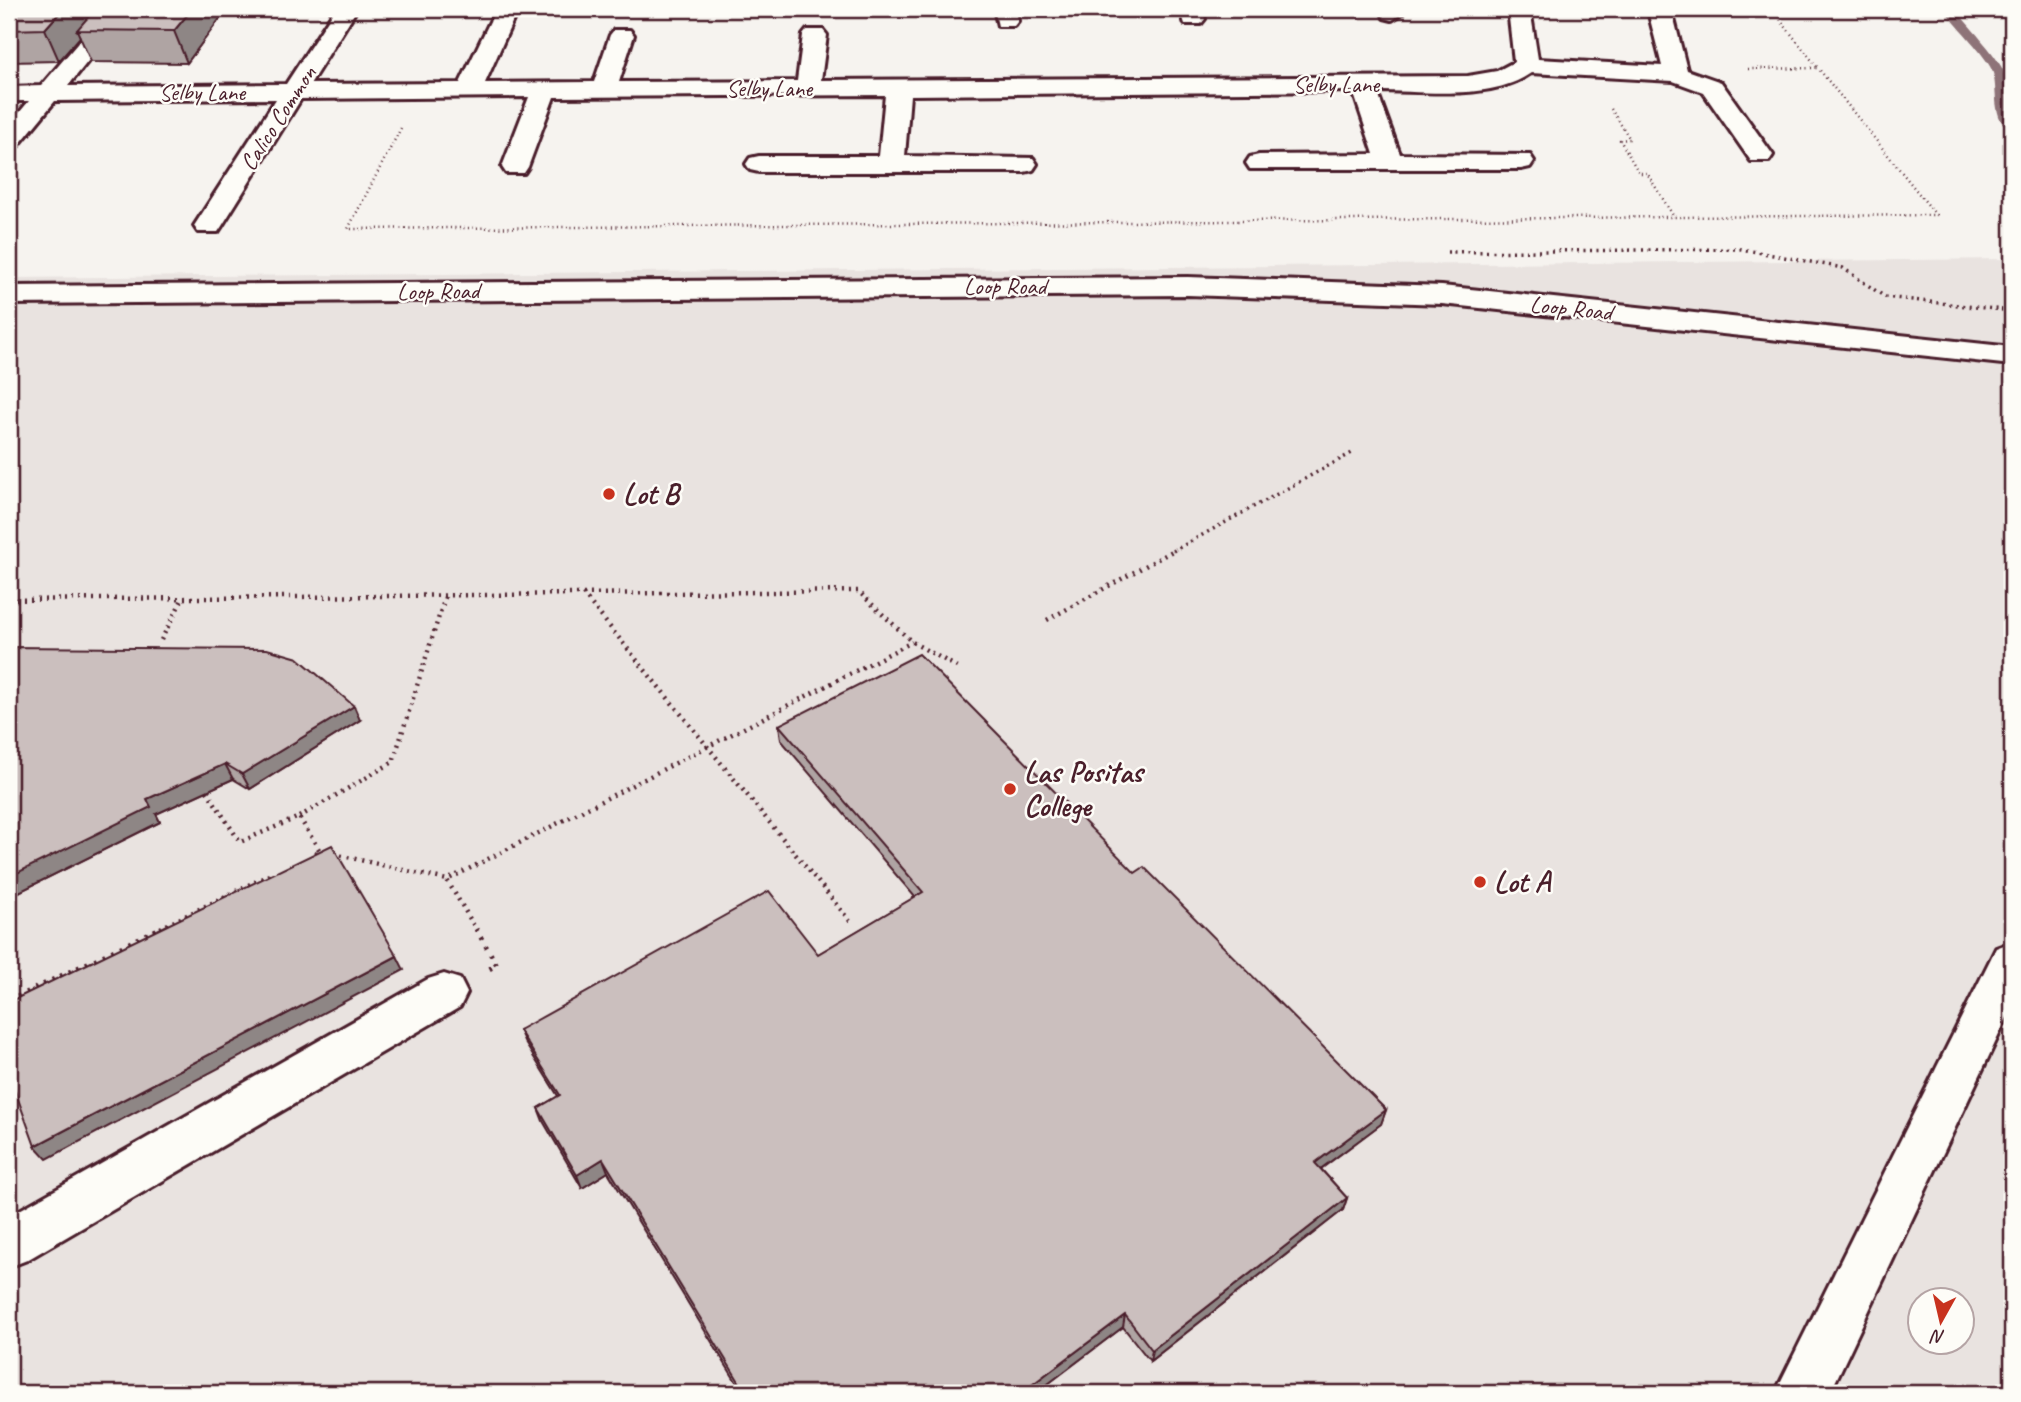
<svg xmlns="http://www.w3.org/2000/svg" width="2021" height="1402" viewBox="0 0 2021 1402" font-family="Caveat,sans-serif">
<rect width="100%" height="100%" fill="#f6f3ef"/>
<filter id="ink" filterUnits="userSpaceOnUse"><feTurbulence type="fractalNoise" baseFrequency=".0143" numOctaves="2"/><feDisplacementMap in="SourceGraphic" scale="14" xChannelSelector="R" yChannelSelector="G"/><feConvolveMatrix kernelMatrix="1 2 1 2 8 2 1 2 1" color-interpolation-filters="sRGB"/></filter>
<g filter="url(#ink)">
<path fill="#e9e3e0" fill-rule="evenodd" d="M 2012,259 L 2012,1393 L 9,1393 L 9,278 ZM 1920,1300 L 1962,1300 L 1962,1342 L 1920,1342 Z"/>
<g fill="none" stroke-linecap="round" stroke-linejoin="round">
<path fill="#8e7378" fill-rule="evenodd" d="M 1947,9 L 1955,9 C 1967,24 1996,54 2003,70 C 2005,76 2012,123 2012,130 C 1990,122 1999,87 1992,70 C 1983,52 1960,30 1947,13 Z"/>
<g stroke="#4a1f2b" stroke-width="6">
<g id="minor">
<path d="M 107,9 L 130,9 L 68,86 L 286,84 L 335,9 L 357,9 L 310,84 L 460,83 L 496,9 L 518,9 L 485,83 L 594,82 L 610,35 L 614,30 L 630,30 L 634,35 L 619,82 L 797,81 L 803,35 L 807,30 L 823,30 L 827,35 L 821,80 L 1468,76 L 1497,71 L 1514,62 L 1508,9 L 1530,9 L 1538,59 L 1662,66 L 1649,15 L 1653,10 L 1664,9 L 1673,15 L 1687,70 L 1721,82 L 1773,155 L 1769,161 L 1751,161 L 1703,92 L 1673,81 L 1531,73 C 1491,101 1424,91 1377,91 L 1400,154 L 1530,155 L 1534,161 L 1530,167 L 1521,169 L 1250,169 L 1246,163 L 1250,157 L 1259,155 L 1374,154 L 1353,91 L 910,95 L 905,156 L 1033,158 L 1037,164 L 1033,170 L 1024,172 L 759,172 L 750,170 L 746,164 L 750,158 L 759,156 L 879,156 L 885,95 L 554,97 L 528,167 L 524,173 L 506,173 L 502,167 L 529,97 L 301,99 L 222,226 L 218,232 L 198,232 L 194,226 L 276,99 L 55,101 L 18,146 L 9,149 L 9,125 L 29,101 L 9,101 L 9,87 L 41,86 Z"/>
<polygon points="994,9 1016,9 1018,21 1014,26 998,26"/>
<polygon points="1180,9 1202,9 1205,19 1201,24 1185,24"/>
<polygon points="1381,9 1403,9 1403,13 1392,20 1384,18"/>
<polygon points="1188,277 1442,286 2012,347 2012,365 1442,304 1188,295 9,304 9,286"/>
<polygon points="2012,942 2012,1007 1830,1393 1775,1393 1996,948"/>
<polygon points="444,974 460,979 467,993 460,1007 27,1260 9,1267 9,1216 428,979"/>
</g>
</g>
<g stroke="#4a1f2b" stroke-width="2.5" stroke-dasharray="1 3.5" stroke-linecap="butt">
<polyline points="1748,69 1818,68 1781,21 1776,9"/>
<polyline points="1611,109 1630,139 1620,140 1639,173 1647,173 1674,217 1936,215 1818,68"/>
<polyline points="401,128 348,229 1674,217"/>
</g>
<g stroke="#4a1f2b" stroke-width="3.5" stroke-dasharray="2 4.5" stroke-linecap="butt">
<polyline points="1447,252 1741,249 1843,268 1885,297 2012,311"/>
<polyline points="1173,551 1352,453"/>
</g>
<g stroke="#4a1f2b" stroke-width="4.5" stroke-dasharray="2 5" stroke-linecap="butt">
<polyline points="583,594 850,921"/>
<polyline points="9,600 858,591 912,642 957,667"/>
<polyline points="1047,620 1176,549"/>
<polyline points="161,640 183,598"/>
<polyline points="207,791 240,842 299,817 320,851 315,853"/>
<polyline points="299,817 393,762 446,594"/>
<polyline points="334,854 447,880"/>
<polyline points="154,931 273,873"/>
<polyline points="477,931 447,880 912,642"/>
</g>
<g stroke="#4a1f2b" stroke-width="5" stroke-dasharray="2.5 7" stroke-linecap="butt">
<polyline points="476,929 497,965 489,969"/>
<polyline points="9,1001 158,929"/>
</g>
<use href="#minor" fill="#fdfcf7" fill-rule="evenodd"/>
</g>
<g fill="#afa4a3" stroke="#4a1f2b" stroke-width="2">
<polygon points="9,9 227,9 187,63 91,62 80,37 59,61 9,62"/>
<polygon points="9,647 360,720 250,789 233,779 156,814 160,822 9,897"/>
<polygon points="779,725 1135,873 1386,1110 1381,1124 1321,1169 1347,1198 1343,1210 1150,1361 1123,1327 1036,1393 743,1393 608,1172 582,1188 543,1121 538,1108 558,1096 525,1043 519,1030 818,954 915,897 781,740"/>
</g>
<g fill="#8e8685" stroke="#4a1f2b" stroke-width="2">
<polygon points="63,9 105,9 77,30 80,37 59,61 45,29"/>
<polygon points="192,9 227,9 187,63 174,31"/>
<polygon points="354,706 360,720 250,789 242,774"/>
<polygon points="225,764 233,779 156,814 160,822 9,897 9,877 147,799"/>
<polygon points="397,956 404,970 47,1159 35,1146"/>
<polygon points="1386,1110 1381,1124 1311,1176 1315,1163"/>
<polygon points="603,1159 608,1172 582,1188 577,1175"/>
<polygon points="1347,1198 1343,1210 1150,1361 1152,1350"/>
<polygon points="1125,1315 1123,1327 1036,1393 1021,1393"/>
</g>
<g fill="#cbbfbe" stroke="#4a1f2b" stroke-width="2">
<polygon points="9,9 63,9 45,29 9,30"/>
<polygon points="95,9 192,9 174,31 77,30"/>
<polygon points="9,647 267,649 298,658 354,706 242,774 225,764 147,799 151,807 9,877"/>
<polygon points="919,654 1135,873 1144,867 1386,1110 1315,1163 1347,1198 1152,1350 1125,1315 1021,1393 746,1393 603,1159 577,1175 538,1108 560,1095 519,1030 769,891 818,954 923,892 779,725"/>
<polygon points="332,845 397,956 35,1146 9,1074 9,1002"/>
</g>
</g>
<g fill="#c8321e" stroke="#fdfcf7" stroke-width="2.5">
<circle cx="609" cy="494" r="7"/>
<circle cx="1010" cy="789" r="7"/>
<circle cx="1480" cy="882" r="7"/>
</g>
<g text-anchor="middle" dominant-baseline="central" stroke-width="5" stroke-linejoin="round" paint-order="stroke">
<g font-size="24" fill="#4a1f2b" stroke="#fdfcf7">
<text x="1336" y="84">Selby Lane</text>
<text x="769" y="88">Selby Lane</text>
<text x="202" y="92">Selby Lane</text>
<text transform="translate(278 118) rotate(-57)">Calico Common</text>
<text x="1005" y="286">Loop Road</text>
<text transform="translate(438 291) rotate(-1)">Loop Road</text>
<text transform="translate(1571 308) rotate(6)">Loop Road</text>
</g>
<g font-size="30" font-weight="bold" fill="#4a1f2b" stroke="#fdfcf7" text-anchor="start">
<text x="623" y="494">Lot B</text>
<text x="1024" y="772">Las Positas<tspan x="1024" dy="34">College</tspan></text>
<text x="1494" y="882">Lot A</text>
</g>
</g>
<rect width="2021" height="1402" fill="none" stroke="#fdfcf7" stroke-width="35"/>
<rect x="18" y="18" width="1986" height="1367" fill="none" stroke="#4a1f2b" stroke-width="2.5" filter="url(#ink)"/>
<g transform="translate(1941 1321) rotate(188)"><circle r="33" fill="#fdfcf7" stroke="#b5a4a5" stroke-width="2"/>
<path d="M0-5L12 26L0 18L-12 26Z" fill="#c8321e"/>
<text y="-10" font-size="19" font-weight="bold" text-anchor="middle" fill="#4a1f2b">N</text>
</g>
</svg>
